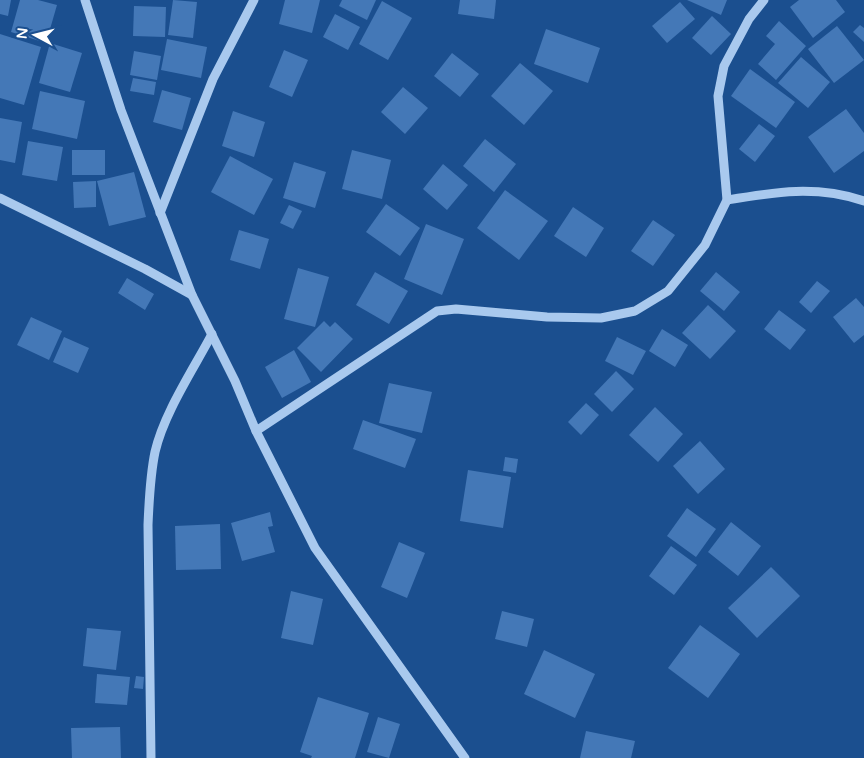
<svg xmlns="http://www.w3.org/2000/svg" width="864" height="758" viewBox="0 0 864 758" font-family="'Varela Round',sans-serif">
<rect width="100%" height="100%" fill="#1b4f8f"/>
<g fill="#4478b7">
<polygon points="0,0 11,0 8,16 0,14"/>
<polygon points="20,0 38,0 57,5 46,43 11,32"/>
<polygon points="173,0 197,2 193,38 168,35"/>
<polygon points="285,0 320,0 312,33 279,24"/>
<polygon points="342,0 376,0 367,20 339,6"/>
<polygon points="460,0 496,0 494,19 458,14"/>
<polygon points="687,0 727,0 721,15"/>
<polygon points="799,0 836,0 845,12 813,38 790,7"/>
<polygon points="382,1 412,18 388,60 359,44"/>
<polygon points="680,2 695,19 667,43 652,26"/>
<polygon points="134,6 166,7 165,37 133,36"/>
<polygon points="335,14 360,27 348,50 323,37"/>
<polygon points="712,16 731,34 711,55 692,38"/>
<polygon points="779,21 806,46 776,80 758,64 775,44 766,36"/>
<polygon points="860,25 864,28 864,42 853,32"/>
<polygon points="837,26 864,60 834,83 808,49"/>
<polygon points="546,29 600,48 588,83 534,64"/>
<polygon points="0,34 41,47 24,105 0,98"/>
<polygon points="167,39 207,47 201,78 161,70"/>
<polygon points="50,43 82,53 70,92 39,83"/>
<polygon points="284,50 308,60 292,97 269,87"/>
<polygon points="134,51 161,56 157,80 130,75"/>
<polygon points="452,53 479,74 460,97 434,76"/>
<polygon points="801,57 830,82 808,108 778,83"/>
<polygon points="520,63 553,91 524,125 491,96"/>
<polygon points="750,69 795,102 776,128 731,96"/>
<polygon points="133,78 156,82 154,95 130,91"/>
<polygon points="403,87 428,108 405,134 381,112"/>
<polygon points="162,90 191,98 182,130 153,122"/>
<polygon points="40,91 85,101 77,139 32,129"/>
<polygon points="846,109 864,133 864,151 834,173 808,137"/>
<polygon points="233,111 265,122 254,157 222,146"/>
<polygon points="0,118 22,122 15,163 0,160"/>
<polygon points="759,124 775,136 755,162 739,149"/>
<polygon points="485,139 516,164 494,192 463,166"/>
<polygon points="28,141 63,147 57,181 22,175"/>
<rect x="72" y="150" width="33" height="25"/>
<polygon points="352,150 391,160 382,199 342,189"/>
<polygon points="230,156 273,179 254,215 211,192"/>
<polygon points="294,162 326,172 315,208 283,198"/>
<polygon points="443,164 468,185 447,210 423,189"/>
<polygon points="134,172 146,217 109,226 97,181"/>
<polygon points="96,181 96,207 74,208 73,182"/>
<polygon points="505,190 548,221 519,260 477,228"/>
<polygon points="386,204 420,228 400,256 366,232"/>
<polygon points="289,205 302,211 293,229 280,223"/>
<polygon points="573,207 604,228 586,257 554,236"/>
<polygon points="653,220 675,235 653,266 631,251"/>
<polygon points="426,224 464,239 442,295 404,279"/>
<polygon points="239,230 269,239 260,269 230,260"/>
<polygon points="298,268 329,277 315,327 284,319"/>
<polygon points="375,272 408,291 389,324 356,305"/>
<polygon points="716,272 740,292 724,311 700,291"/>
<polygon points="127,278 154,294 145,310 118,293"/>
<polygon points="817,281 830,291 811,313 799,302"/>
<polygon points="856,298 864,307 864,335 854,343 833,317"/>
<polygon points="708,305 736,331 710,359 682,333"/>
<polygon points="779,310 806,330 790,350 764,329"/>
<polygon points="31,317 62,331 49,360 17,345"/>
<polygon points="324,321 330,327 335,322 353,339 321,372 297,348"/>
<polygon points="662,329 688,345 675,367 649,351"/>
<polygon points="64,337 89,348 78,373 53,362"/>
<polygon points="617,337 646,351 633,375 605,361"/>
<polygon points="294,350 311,382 282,398 265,367"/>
<polygon points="616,371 634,389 612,412 594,394"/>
<polygon points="389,383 432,392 422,433 379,423"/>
<polygon points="586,403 599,415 581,435 568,422"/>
<polygon points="655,407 683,434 658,462 629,435"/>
<polygon points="363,420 416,439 405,468 353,449"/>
<polygon points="700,441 725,469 698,494 673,466"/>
<polygon points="505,457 518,459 516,473 503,471"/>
<polygon points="468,470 511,477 503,528 460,521"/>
<polygon points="687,508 716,529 696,557 667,536"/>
<polygon points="270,512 273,526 268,527 275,552 242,561 231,523"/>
<polygon points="731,522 761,546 738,576 708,552"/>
<polygon points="220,524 221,569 176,570 175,526"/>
<polygon points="399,542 425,553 407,598 381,587"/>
<polygon points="671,546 697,565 674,595 649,576"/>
<polygon points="771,567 800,596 757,638 728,608"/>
<polygon points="291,591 323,599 313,645 281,638"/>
<polygon points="502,611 534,619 527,647 495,639"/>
<polygon points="700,625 740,654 708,698 668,668"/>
<polygon points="87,628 121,631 116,670 83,666"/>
<polygon points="544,650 595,674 575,718 524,694"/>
<polygon points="97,674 130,677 127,705 95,703"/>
<polygon points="136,676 144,677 143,689 134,688"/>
<polygon points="318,697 369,713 355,758 311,758 312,756 300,752"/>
<polygon points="378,717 400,724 389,758 367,752"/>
<polygon points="120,727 121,758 72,758 71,728"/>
<polygon points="586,731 635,741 631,758 580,758"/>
</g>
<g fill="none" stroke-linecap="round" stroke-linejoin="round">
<g stroke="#a9c9ee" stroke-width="9">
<polyline points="85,0 121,110 192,295 235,381 256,431 315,548 465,758"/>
<polyline points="0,198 145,269 192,295"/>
<path d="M 727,200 C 775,192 816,185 864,201"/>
<polyline points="160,213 213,79 254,0"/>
<polyline points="256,431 437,311 456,309 547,317 601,318 635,311 668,291 705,245 727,200 718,96 724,66 749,19 764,0"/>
<path d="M 151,758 L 148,525 C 149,501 150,476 155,452 C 164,413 193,370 212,334"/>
</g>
</g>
<g transform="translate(35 35) rotate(277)" stroke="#1b4f8f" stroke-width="4" paint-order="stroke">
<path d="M0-4L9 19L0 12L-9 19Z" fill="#ffffff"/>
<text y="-8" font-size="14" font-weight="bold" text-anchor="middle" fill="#ffffff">N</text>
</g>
</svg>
